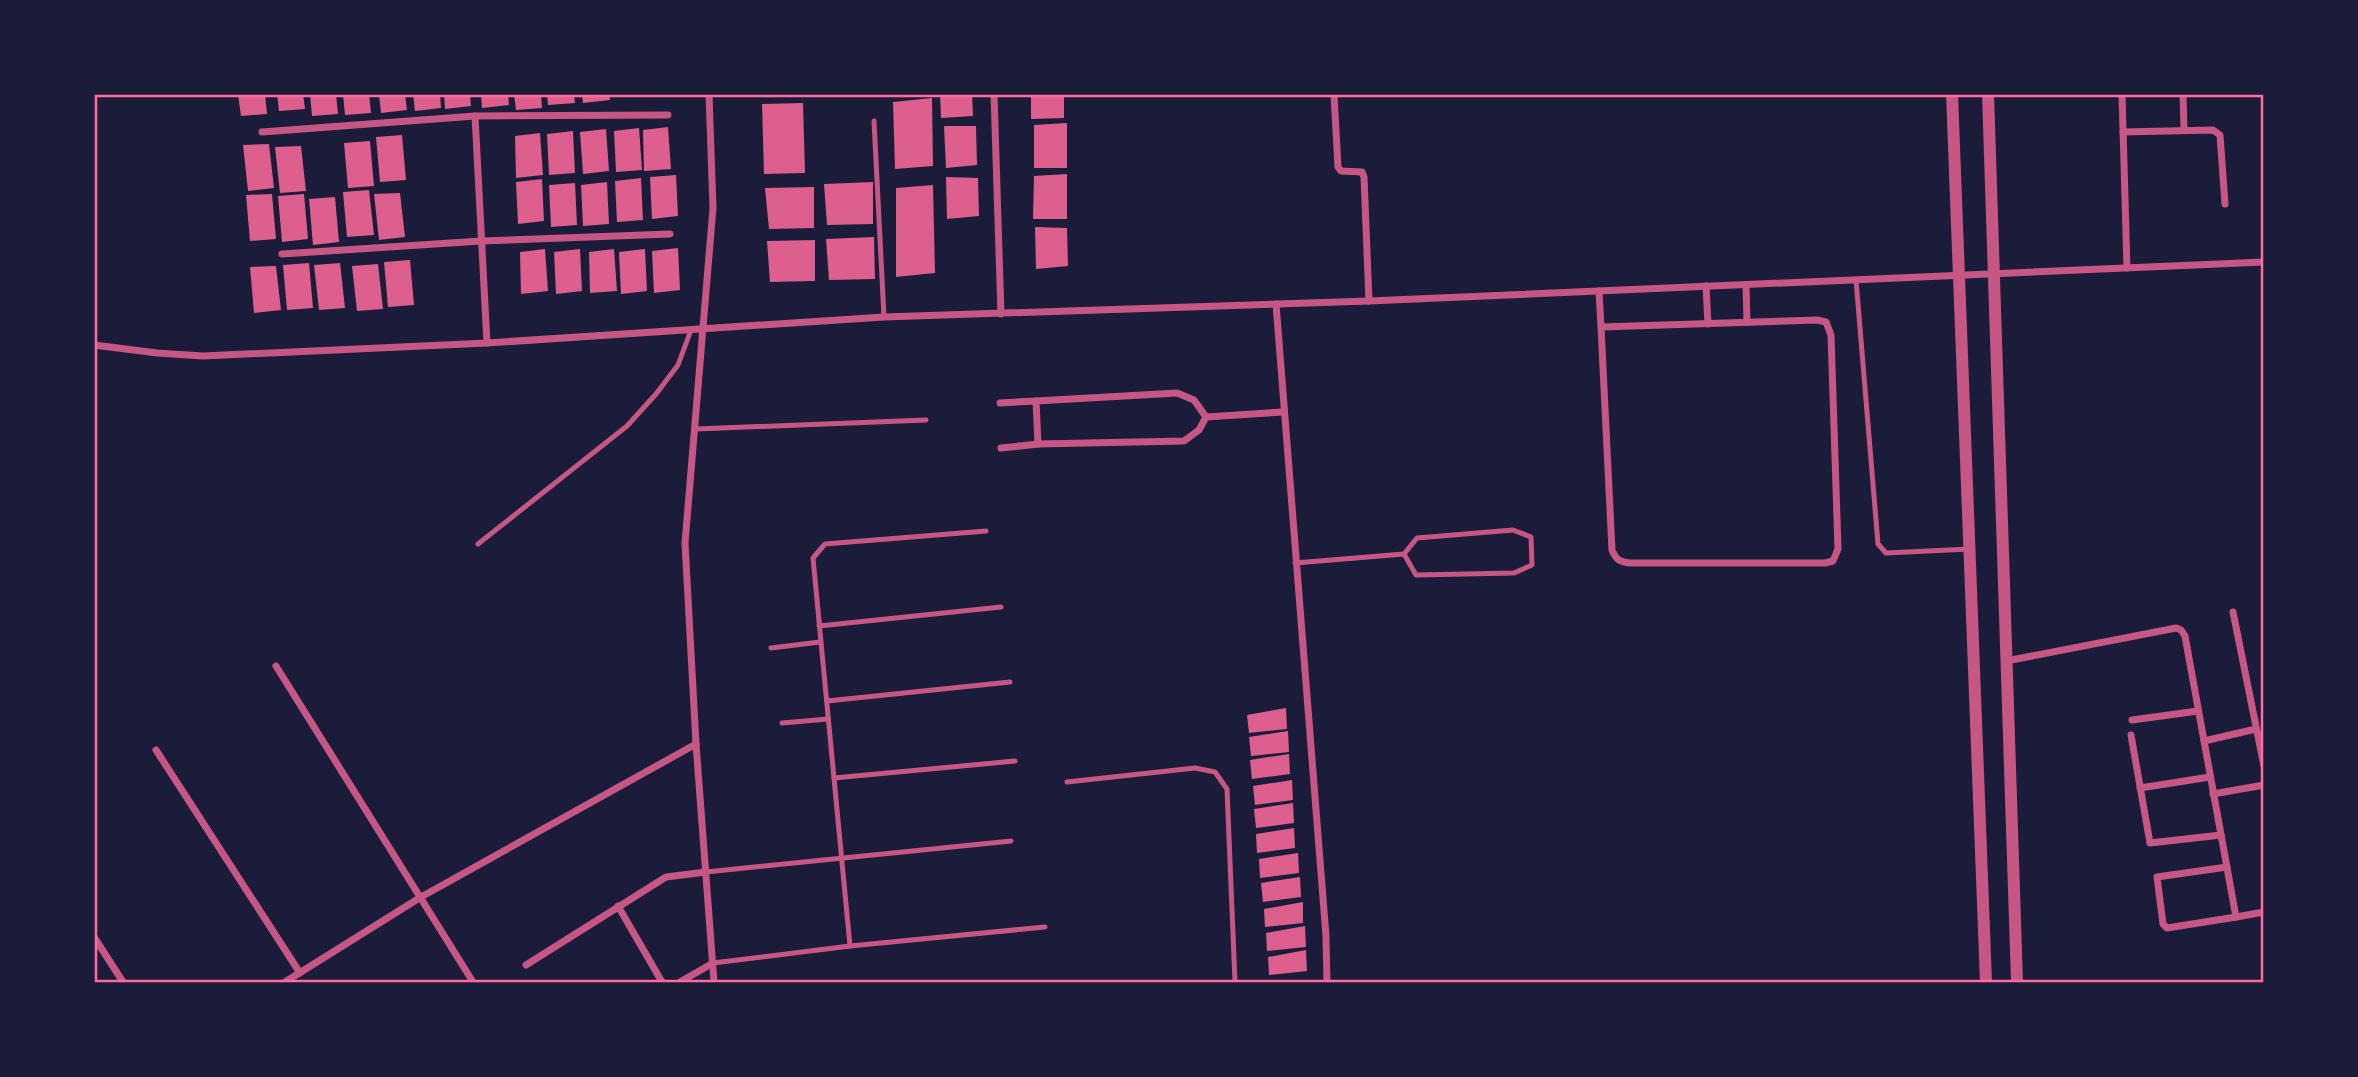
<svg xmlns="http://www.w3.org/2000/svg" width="2358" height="1077" viewBox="0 0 2358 1077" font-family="'PT Sans Narrow',sans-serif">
<rect width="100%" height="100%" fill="#1b1b3a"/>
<g fill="#dd5f8e">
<polygon points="238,94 265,94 267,114 241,116"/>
<polygon points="277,94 303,94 305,109 279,111"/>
<polygon points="310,94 336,94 338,114 312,116"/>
<polygon points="343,94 369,94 371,113 345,115"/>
<polygon points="379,94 405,94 407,110 381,113"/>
<polygon points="413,94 440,94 441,108 415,111"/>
<polygon points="444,94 470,94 471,106 445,109"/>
<polygon points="481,94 508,94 509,105 482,108"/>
<polygon points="514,94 541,94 542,108 516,110"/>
<polygon points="547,94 574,94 575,103 548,105"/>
<polygon points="582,94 609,94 610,100 583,103"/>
<polygon points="940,94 972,94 973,116 941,118"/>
<polygon points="1031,94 1064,94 1064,118 1031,119"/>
<polygon points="932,98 933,166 895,169 893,102"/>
<polygon points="803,103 805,173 764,174 762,104"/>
<polygon points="1067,123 1067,168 1034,168 1034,125"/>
<polygon points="944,126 976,126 977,165 946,168"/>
<polygon points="668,127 671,169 644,171 643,130"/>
<polygon points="639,128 642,170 616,172 614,131"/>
<polygon points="606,129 609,171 583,174 580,132"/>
<polygon points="573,131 575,173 549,175 547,134"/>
<polygon points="540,133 543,175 516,178 515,136"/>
<polygon points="402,135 406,180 380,182 376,137"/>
<polygon points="370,141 374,186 348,188 344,143"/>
<polygon points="269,144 274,188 248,191 243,145"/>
<polygon points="301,146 306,191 280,193 275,147"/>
<polygon points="1067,174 1067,219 1033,219 1034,176"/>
<polygon points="676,175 678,216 652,219 650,177"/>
<polygon points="946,177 978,178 979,216 947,219"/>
<polygon points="641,178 643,220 617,222 615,181"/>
<polygon points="542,179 544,221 518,224 516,182"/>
<polygon points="607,182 609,224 583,226 581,185"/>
<polygon points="873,182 873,224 827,225 824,184"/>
<polygon points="575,183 577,225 551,227 549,185"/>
<polygon points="933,185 935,273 896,277 896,188"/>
<polygon points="814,187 814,228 769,229 765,188"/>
<polygon points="369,190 374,235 347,237 343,192"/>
<polygon points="400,193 405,237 379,240 374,194"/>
<polygon points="272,194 276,239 250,241 246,195"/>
<polygon points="304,194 308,239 282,242 278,196"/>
<polygon points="335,197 339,242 313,245 309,199"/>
<polygon points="1035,227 1067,228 1068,266 1036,269"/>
<polygon points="874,237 875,279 829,280 826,239"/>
<polygon points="815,240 815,281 770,282 767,241"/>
<polygon points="678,248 680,290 654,293 652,251"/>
<polygon points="545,249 548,291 521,294 520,252"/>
<polygon points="580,249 582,291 556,294 554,252"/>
<polygon points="614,249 617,291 590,293 589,252"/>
<polygon points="645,249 647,291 621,294 619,252"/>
<polygon points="410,260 414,305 388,307 384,262"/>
<polygon points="309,263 313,308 287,310 283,265"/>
<polygon points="340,263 345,308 319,310 314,265"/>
<polygon points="378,264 383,309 357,311 352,266"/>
<polygon points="276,266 281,310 254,313 250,267"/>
<polygon points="1286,708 1287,729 1249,733 1247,715"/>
<polygon points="1288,731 1289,752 1251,756 1249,737"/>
<polygon points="1289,754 1290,774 1252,779 1250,760"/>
<polygon points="1292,780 1293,800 1255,805 1253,786"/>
<polygon points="1293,803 1294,823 1256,828 1254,809"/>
<polygon points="1294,828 1295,848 1257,853 1256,834"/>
<polygon points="1298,853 1299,873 1260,878 1259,859"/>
<polygon points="1300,877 1301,897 1263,902 1261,883"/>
<polygon points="1303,902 1303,923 1265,927 1264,909"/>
<polygon points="1305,926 1306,947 1267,951 1266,933"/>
<polygon points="1306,950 1307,971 1269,975 1268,957"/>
</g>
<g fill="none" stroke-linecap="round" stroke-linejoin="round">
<g stroke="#c65784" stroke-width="5">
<polyline points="874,121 884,317"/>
<polyline points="1856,280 1878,544 1886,553 1970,549"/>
<polyline points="696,429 926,420"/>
<polyline points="478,544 627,426 656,394 678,365 691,330"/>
<polyline points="1295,563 1404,554 1416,575 1514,573 1532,565 1531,537 1513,530 1417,538 1404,554"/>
<polyline points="819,626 1001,607"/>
<polyline points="771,648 820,642"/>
<polyline points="827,701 1010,682"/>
<polyline points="782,723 828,719"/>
<polyline points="834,778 1015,761"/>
<polyline points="1067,782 1195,768 1215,772 1227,789 1235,982"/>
<polyline points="706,872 1011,841"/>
<polyline points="850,946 813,558 825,544 986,531"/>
<polyline points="713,963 850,946 1045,927"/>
</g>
<g stroke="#c65784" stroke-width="7">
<polyline points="709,94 713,208 685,543 696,744 714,982"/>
<polyline points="994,94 1001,314"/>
<polyline points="2122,94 2127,268"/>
<polyline points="2183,94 2184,130"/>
<polyline points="1334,95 1338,167 1341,171 1362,172 1364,177 1369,301"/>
<polyline points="475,116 487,343"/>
<polyline points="262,132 475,116 668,115"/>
<polyline points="2123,132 2213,130 2220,135 2225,204"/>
<polyline points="282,254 481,241 670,234"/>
<polyline points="1746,285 1747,322"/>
<polyline points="1706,286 1708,324"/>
<path d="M 1599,291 L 1601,327 L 1612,550 C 1616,560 1620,562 1630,563 L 1825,563 L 1833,561 L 1838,549 L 1831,335 L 1826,322 L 1817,320 L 1601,327"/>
<polyline points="1276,304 1326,936 1327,982"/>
<polyline points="94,345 157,353 203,356 487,343 884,317 1369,301 2264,262"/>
<polyline points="1000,403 1036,401"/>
<polyline points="1206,417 1199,430 1184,441 1038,444 1036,401 1177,393 1194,400 1206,417 1283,412"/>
<polyline points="1001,448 1038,444"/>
<polyline points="2233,612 2264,766"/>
<polyline points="2006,661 2176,628 2181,630 2185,636 2236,917 2264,912"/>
<polyline points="276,666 473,982"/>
<polyline points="2132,720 2198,711"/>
<polyline points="2131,735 2150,843 2221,835"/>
<polyline points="2204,741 2256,729"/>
<polyline points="156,750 300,973"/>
<polyline points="2140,788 2210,777"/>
<polyline points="2213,794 2264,785"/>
<polyline points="2227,867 2157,877 2163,924 2167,928 2236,917"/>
<polyline points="618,906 662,982"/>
<polyline points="94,937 123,982"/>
<polyline points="526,965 666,877 706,872"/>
<polyline points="285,982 421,897 696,744"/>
<polyline points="680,982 713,963"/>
</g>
<g stroke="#c65784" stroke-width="12">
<polyline points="1952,94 1986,982"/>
<polyline points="1988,94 2017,982"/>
</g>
</g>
<rect width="2358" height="1077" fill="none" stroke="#1b1b3a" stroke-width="192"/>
<rect x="96" y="96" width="2166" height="885" fill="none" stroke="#ff6b9d" stroke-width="2.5"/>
</svg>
